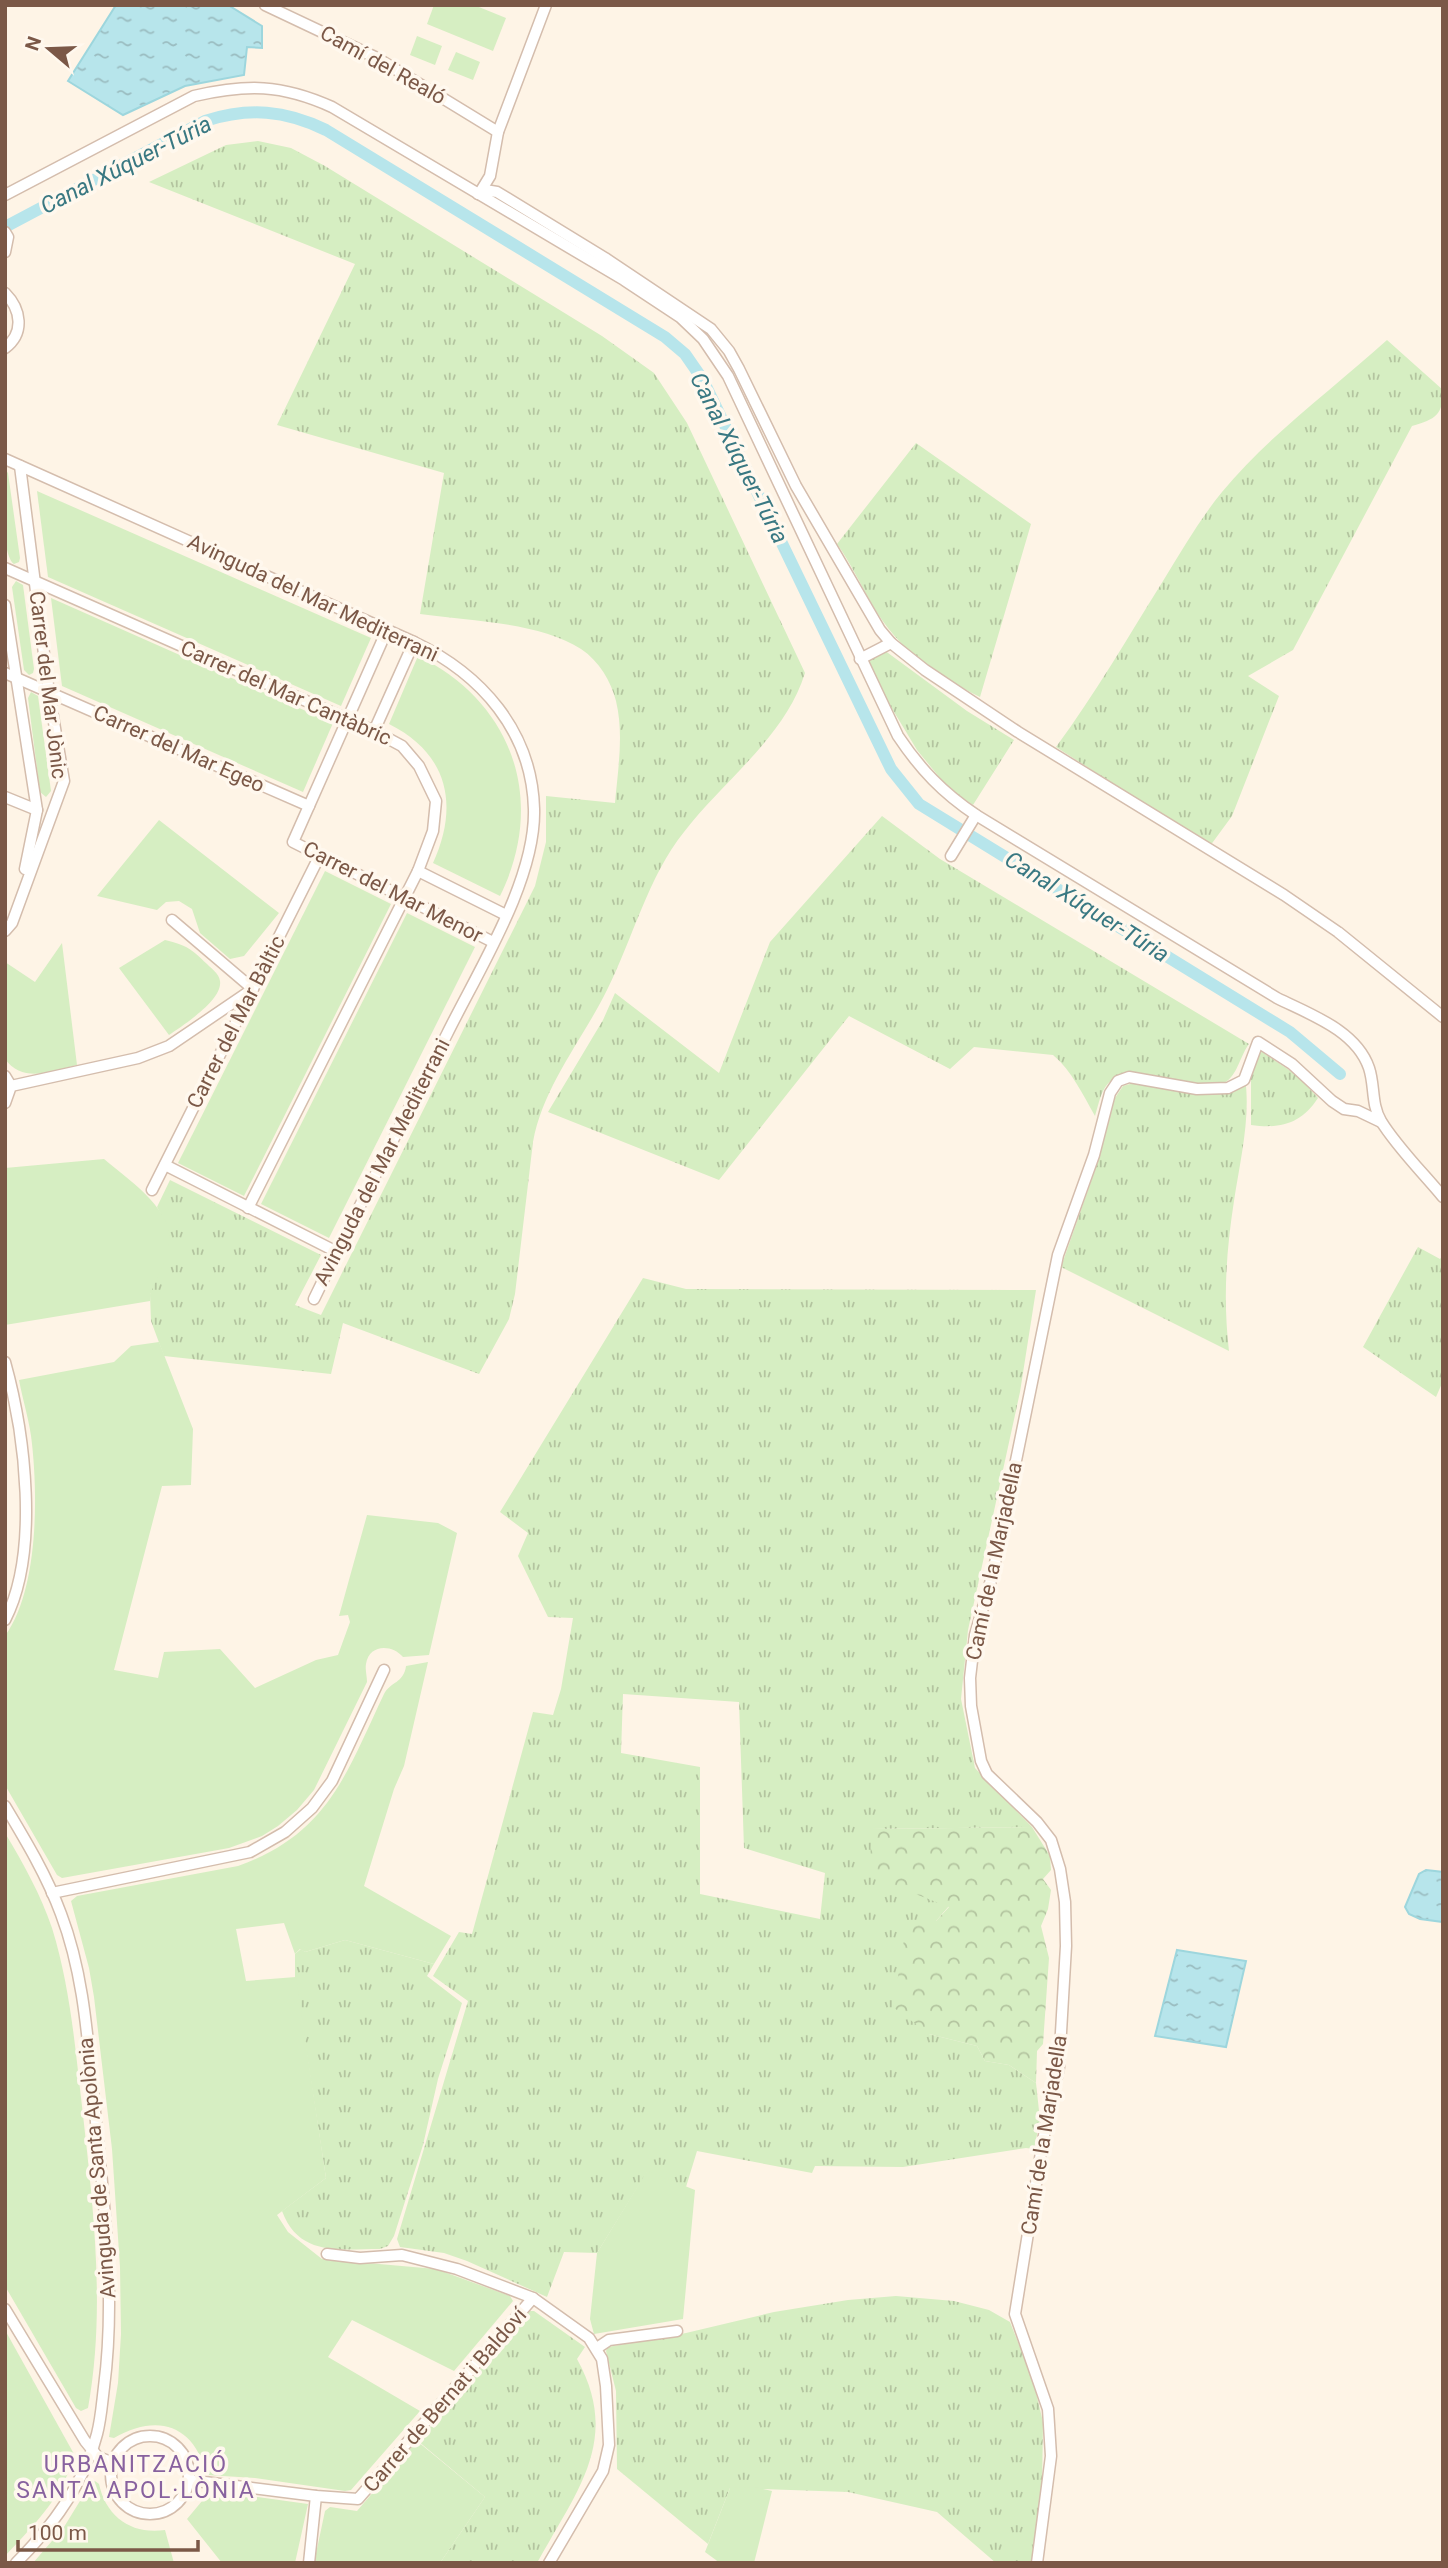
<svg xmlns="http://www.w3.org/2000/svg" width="1448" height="2568" viewBox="0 0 1448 2568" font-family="Roboto,sans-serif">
<defs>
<pattern id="grass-tufts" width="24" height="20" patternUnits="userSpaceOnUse" patternTransform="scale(1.75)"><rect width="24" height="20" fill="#d6eec2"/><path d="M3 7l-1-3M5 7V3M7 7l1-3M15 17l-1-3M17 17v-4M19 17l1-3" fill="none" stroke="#b3c49f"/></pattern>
<pattern id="forest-crowns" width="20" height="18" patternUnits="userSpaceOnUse" patternTransform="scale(1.75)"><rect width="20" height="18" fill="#d6eec2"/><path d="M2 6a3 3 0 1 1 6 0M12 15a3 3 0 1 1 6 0" fill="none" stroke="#b3c49f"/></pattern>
<pattern id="water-ripples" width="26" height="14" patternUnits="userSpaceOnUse" patternTransform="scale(1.75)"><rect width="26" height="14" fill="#b7e5eb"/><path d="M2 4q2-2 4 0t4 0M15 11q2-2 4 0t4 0" fill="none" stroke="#9abcc0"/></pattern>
</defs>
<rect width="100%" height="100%" fill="#fef4e6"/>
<g fill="url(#grass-tufts)" fill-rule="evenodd">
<path d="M 258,141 L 291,148 L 325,166 L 602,336 L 654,373 L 687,423 L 805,673 C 785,737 724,780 684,832 C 648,877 633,938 607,990 C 583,1039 543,1086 533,1142 L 515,1294 L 509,1319 L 479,1374 L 343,1323 L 331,1374 L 164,1356 L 151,1321 L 150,1295 L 164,1220 L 157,1207 L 170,1180 L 321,1255 L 295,1305 L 321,1315 L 535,886 L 546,842 L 546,796 L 615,803 C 618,769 624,734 616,701 C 611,681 599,661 581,649 C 539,622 469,621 420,614 L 444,473 L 277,425 L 355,264 L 149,182 L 226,145 Z"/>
<path d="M 1387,340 L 1443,390 C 1443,415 1436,419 1412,426 L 1293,650 L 1248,676 L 1279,696 L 1232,816 L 1210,846 L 1056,747 C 1095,694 1128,637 1163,581 C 1182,550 1200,519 1222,492 C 1269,435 1333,389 1387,340 Z"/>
<path d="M 916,443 L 1031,524 L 980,697 C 934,674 900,651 873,606 C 861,586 851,563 837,544 Z"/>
<polygon points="884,650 967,711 1014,740 973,805 949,789 917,750 882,692 868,659"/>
<path d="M 882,816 L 940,859 L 1249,1044 C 1241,1054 1238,1073 1227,1081 C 1214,1091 1144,1077 1125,1075 C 1102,1079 1101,1097 1095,1116 C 1083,1095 1072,1071 1053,1055 L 974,1047 L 950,1069 L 849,1016 L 719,1180 L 548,1112 L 603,1020 L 615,993 L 719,1073 L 770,942 Z"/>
<path d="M 1262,1052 L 1298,1076 L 1318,1098 C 1301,1124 1280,1129 1251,1125 L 1251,1071 L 1257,1053 Z"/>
<path d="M 1245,1078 C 1251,1117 1240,1161 1234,1201 C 1226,1252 1223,1300 1229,1351 L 1061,1267 L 1094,1173 L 1108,1113 L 1113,1101 L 1123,1086 L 1137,1082 L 1207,1093 L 1221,1093 L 1236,1090 Z"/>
<polygon points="1418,1247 1440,1259 1443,1255 1443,1381 1436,1397 1363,1347"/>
<path d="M 643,1278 L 686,1289 L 1036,1290 L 1020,1392 L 968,1630 L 961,1699 L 975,1768 L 1032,1827 L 872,1829 L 949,1906 L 936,1921 L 929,2034 L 977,2046 L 985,2061 L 1009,2065 L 1036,2083 L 1040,2120 L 1034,2149 L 1026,2148 L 903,2167 L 815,2166 L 812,2173 L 697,2151 L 686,2187 L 647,2172 L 597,2253 L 564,2252 L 547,2297 L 467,2261 L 444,2253 L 400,2247 L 397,2239 L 468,2001 L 433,1976 L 459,1932 L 472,1934 L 533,1712 L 553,1715 L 561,1689 L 573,1618 L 548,1617 L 518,1556 L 528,1533 L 500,1512 ZM 623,1694 L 739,1702 L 744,1848 L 825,1873 L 820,1919 L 700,1894 L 700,1767 L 621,1753 Z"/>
<path d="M 345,1940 L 434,1964 L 427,1976 L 462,2003 L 438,2079 L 423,2145 L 394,2236 L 388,2246 L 380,2249 C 340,2249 299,2257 282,2211 L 326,2178 L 295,1977 L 295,1954 L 301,1949 L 305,1952 Z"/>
<polygon points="896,2296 954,2301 989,2310 1010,2322 1033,2380 1043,2422 1042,2489 1031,2563 996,2563 937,2512 848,2492 730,2488 708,2544 617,2469 616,2391 606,2351 608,2347 686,2333 774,2312 848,2300"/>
<path d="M 530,2311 L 534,2311 L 585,2347 L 577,2359 C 622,2440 576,2492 537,2563 L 440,2563 L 485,2497 L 418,2441 Z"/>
</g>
<polygon fill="url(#forest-crowns)" points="1032,1827 1050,1856 1051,1870 1043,1879 1051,1890 1048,1909 1041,1926 1049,1958 1043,2044 1037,2051 1036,2083 1009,2065 985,2061 977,2046 929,2034 893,2007 906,1928 936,1921 949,1907 869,1876 872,1829"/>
<g fill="#d6eec2">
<polygon points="434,5 474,5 506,18 493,51 427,24"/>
<polygon points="417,36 442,46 435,65 410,55"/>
<polygon points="456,52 480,62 473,80 448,70"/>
<path d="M 5,469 L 8,473 L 20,558 L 19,562 L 14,564 C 0,554 5,488 5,469 Z"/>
<polygon points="37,491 371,638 341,706 48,577"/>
<polygon points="16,581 23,585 34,669 33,673 29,675 24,670 12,587"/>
<polygon points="51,598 333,723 303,792 62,686"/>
<path d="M 418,656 C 513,702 547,801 500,896 L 433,863 C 459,806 449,754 389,724 Z"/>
<polygon points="31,692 38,696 51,791 46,797 40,792 28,698"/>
<polygon points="159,820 279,913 244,956 230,959 200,933 192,909 179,901 166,902 157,910 97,896"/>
<polygon points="325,871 391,904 244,1196 178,1163"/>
<polygon points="407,913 475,947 329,1238 261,1204"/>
<path d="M 165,940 C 188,946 190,948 207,964 C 212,969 219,974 220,981 C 223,1000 182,1026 169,1035 L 119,968 Z"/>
<path d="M 62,943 L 77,1065 C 52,1071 23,1084 5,1059 L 5,962 L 35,982 Z"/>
<path d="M 104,1159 C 126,1178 174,1209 169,1243 C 167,1260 156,1279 150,1295 L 150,1301 L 5,1325 L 5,1168 Z"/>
<path d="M 159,1342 L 193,1429 L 191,1485 L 162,1486 L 114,1670 L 158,1678 L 164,1652 L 220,1649 L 255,1688 L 316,1660 L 338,1655 L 350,1622 L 348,1615 L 339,1616 L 367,1515 L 438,1523 L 457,1533 L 429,1655 L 403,1657 C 392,1644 369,1644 366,1664 C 365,1670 367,1676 367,1682 L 314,1790 L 297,1810 L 278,1826 L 262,1836 L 229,1848 L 62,1878 L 57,1875 L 5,1785 L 5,1636 C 38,1590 38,1499 32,1444 C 30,1423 23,1401 19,1380 L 114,1362 L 131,1346 Z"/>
<path d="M 428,1662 L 404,1766 L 394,1789 L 364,1886 L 451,1936 L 434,1964 L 345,1940 L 305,1952 L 300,1949 L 295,1954 L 284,1923 L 236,1929 L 246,1981 L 296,1977 L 326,2178 L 277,2215 L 288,2232 L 322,2259 L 436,2269 L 510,2296 L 513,2301 L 454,2371 L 352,2320 L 328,2357 L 420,2411 L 351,2490 L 345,2491 L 255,2478 L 207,2475 C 194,2424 157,2413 114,2438 L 109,2437 L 118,2383 L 121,2334 L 120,2267 L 112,2149 L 94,1997 L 89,1968 L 71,1901 L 77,1896 L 238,1866 C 328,1834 346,1774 384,1694 C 390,1682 404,1683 406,1666 Z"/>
<path d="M 5,1833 C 23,1863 41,1895 52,1928 C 70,1986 75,2046 82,2106 C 93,2205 106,2309 88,2408 L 81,2411 L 76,2408 L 5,2286 Z"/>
<polygon points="647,2171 695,2190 683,2319 594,2334 590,2319 597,2253"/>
<path d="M 5,2330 L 74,2454 C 66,2494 32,2527 5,2556 Z"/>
<polygon points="417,2441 485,2497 440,2563 314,2563 325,2511 330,2507 357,2511"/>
<path d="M 95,2481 L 99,2484 C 106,2517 132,2535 165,2530 L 174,2563 L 33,2563 L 64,2527 L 91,2483 Z"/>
<polygon points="755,2487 772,2491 754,2563 720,2563 705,2552 730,2488"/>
<polygon points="205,2492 244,2495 308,2504 295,2563 222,2563 187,2519 202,2501"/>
</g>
<g fill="url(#water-ripples)" stroke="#9dd6dd" stroke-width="2">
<polygon points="116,5 228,5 262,26 262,48 247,47 244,75 185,86 123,115 68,81"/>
<polygon points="1426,1870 1443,1872 1443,1922 1420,1919 1409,1914 1405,1907 1419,1874"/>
<polygon points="1177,1950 1246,1961 1226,2047 1155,2036"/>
</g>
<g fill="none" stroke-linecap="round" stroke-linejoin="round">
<path stroke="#b7e5eb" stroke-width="12" d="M 5,227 L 205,121 C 249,107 285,110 326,130 L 665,337 L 685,354 L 703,380 L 891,769 L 919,804 L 1290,1032 L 1340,1074"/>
<g stroke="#d4bdad" stroke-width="13">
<g id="minor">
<polyline points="265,5 377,58 498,132"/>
<polyline points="478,194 485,190 497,192 605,258 711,329 729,351 739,369 796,486 880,630 891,643 925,670 1018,732 1284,895 1338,932 1443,1017"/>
<polyline points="479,194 490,176 498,132 546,5"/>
<path d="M 5,195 L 194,96 C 247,84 281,84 332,107 L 624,280 L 680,317 L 703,339 L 728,376 L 898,736 C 920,769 943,793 976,815 L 1277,998 C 1309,1014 1356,1030 1369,1068 C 1375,1086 1371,1104 1381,1121 C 1396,1146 1424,1174 1443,1197"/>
<polyline points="5,232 8,237 5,252"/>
<path d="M 5,293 C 21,309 25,333 5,348"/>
<path d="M 5,459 L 414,642 C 481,674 532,731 534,809 C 536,880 478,971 447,1034 C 402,1122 357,1210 314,1299"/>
<polyline points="5,568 374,731 402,746 419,766 436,801 433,831 418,871 248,1208"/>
<polyline points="5,605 37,810 25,869"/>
<polyline points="387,630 293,842 493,942"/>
<polyline points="860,659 891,643"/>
<polyline points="5,673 309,806"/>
<polyline points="374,731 414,642"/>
<polyline points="5,797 37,810"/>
<polyline points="951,856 976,815"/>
<polyline points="418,871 506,915"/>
<polyline points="5,931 12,923 64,781 49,693 20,466"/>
<polyline points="5,1076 11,1086"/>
<polyline points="5,1103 11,1086 138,1058 169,1046 253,989 172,920"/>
<polyline points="165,1165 337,1252"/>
<polyline points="152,1190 320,855"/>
<path d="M 5,1362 C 25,1434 40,1552 5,1620"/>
<path d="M 5,1806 C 26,1841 47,1876 61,1914 C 85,1977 88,2046 95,2112 C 104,2203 116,2296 104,2387 C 102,2403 101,2419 97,2434 C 84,2484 52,2527 16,2563"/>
<polyline points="52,1893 250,1852 285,1832 312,1808 332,1781 384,1670"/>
<polyline points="327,2254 360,2258 402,2255 457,2269 533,2298 589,2338 602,2359 606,2386 609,2445 603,2471 549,2563"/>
<polyline points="5,2309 85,2441 98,2457 111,2462"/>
<polyline points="597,2348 609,2340 677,2331"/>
<circle cx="150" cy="2475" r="39"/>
<polyline points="189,2480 316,2496 358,2499 533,2298"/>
<polyline points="309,2563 316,2496"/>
<polyline points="1037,2563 1051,2456 1048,2409 1015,2314 1043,2140 1059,2067 1066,1946 1065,1902 1060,1869 1051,1840 1037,1822 987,1774 981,1761 971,1706 970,1678 975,1635 993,1573 1058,1255 1094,1155 1110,1093 1118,1081 1129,1077 1197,1089 1228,1088 1244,1080 1258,1042 1292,1064 1332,1101 1344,1109 1358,1111 1381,1122"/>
</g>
</g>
<use href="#minor" stroke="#fff" stroke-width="10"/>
</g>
<g text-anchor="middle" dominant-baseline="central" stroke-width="7" stroke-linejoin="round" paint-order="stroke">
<g font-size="21" fill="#7b5847" stroke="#fff8ee">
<text transform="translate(383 65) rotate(29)">Camí del Realó</text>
<text transform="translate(313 598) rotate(25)">Avinguda del Mar Mediterrani</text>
<text transform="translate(48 685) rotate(83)">Carrer del Mar Jònic</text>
<text transform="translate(286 693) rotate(24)">Carrer del Mar Cantàbric</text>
<text transform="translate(179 749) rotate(24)">Carrer del Mar Egeo</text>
<text transform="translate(393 892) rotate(27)">Carrer del Mar Menor</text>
<text transform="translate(236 1022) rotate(-63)">Carrer del Mar Bàltic</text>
<text transform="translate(382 1162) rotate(-63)">Avinguda del Mar Mediterrani</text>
<text transform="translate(994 1561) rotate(-78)">Camí de la Marjadella</text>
<text transform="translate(1044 2135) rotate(-81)">Camí de la Marjadella</text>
<text transform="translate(97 2168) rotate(-95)">Avinguda de Santa Apolònia</text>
<text transform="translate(445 2400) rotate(-49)">Carrer de Bernat i Baldoví</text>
</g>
<g font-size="23" font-style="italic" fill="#397882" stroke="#fff8ee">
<text transform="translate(126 165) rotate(-27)">Canal Xúquer-Túria</text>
<text transform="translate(739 458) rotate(63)">Canal Xúquer-Túria</text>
<text transform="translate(1087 907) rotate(32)">Canal Xúquer-Túria</text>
</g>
<g font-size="23" letter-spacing="2" fill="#88629f" stroke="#fff8ee">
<text x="136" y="2464">URBANITZACIÓ<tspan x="136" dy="26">SANTA APOL·LÒNIA</tspan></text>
</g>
</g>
<rect width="1448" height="2568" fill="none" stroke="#7b5847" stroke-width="14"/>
<g transform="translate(49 49) rotate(289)" stroke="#fff8ee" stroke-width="5" paint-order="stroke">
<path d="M0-5L12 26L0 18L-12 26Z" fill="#7b5847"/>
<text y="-10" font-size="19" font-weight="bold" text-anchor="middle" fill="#7b5847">N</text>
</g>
<path d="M18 2540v10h180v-10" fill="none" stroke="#7b5847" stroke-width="3.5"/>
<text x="28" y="2540" font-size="21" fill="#7b5847" stroke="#fff8ee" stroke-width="5" paint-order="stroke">100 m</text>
</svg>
